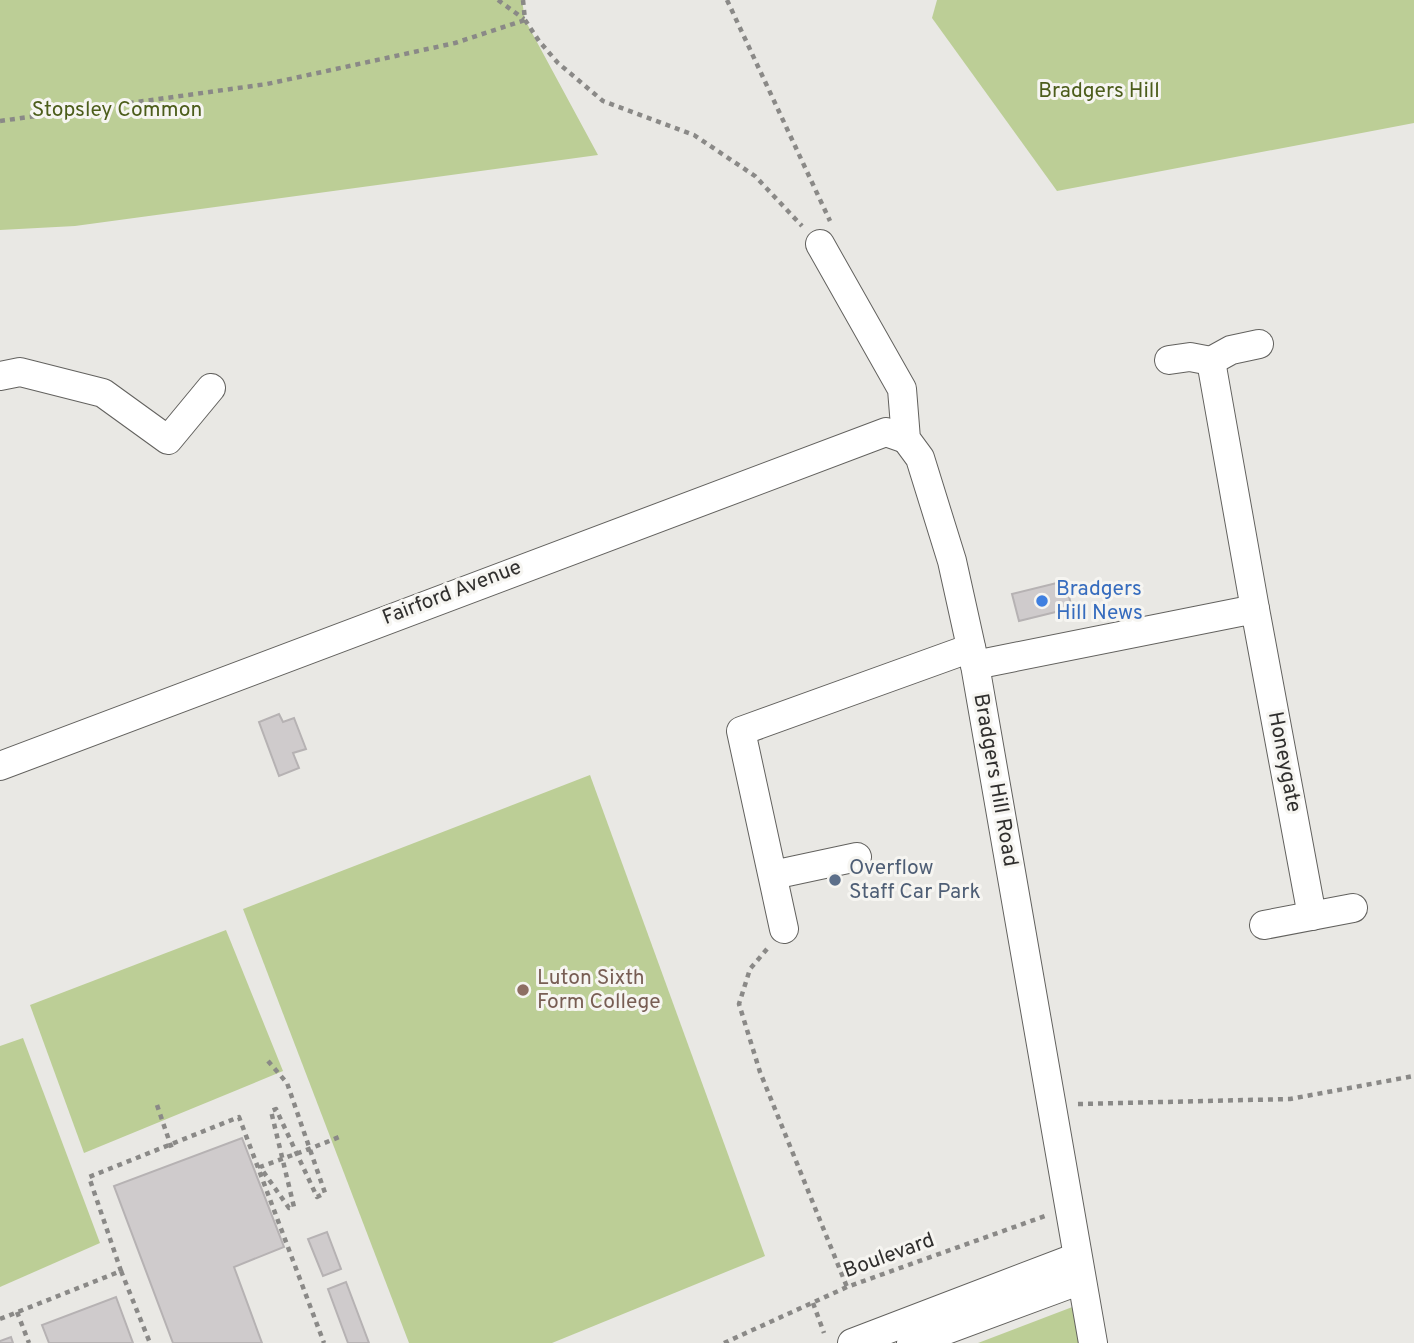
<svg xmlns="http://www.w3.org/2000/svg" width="1414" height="1343" viewBox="0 0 1414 1343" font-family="Overpass,sans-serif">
<rect width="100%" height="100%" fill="#e9e8e4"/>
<g fill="#bcce96">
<polygon points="0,0 522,0 525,20 598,155 75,226 0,230"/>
<polygon points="937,0 1414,0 1414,123 1057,191 932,18"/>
<polygon points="590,775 765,1256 552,1343 409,1343 243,909"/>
<polygon points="226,930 283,1071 84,1153 30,1005"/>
<polygon points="23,1038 100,1243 0,1287 0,1046"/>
<polygon points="1075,1306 1082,1343 978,1343"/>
</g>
<g fill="#cfcbcc" stroke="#b6b2b3" stroke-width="2">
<polygon points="1065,581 1072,608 1019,621 1012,594"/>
<polygon points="279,714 283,722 294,718 306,749 293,753 299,768 279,776 259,722"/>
<polygon points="242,1138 284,1247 234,1267 262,1343 173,1343 114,1186"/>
<polygon points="327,1232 341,1269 323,1276 308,1239"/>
<polygon points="346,1282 369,1343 348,1343 328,1289"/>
<polygon points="116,1297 133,1343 49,1343 42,1325"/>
<polygon points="11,1337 13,1343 0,1343 0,1341"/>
</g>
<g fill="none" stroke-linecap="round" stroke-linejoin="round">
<g stroke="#62615e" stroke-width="30">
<g id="minor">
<polyline points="820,244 902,389 906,439 920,458 952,561 975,665 1093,1343"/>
<polyline points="1169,360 1190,357 1211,361 1231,350 1259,344"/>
<polyline points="1211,361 1255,609"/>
<polyline points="0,376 20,372 103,393 168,440 211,388"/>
<polyline points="975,665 1255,609 1312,916"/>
<polyline points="0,766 886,432 906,439"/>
<polyline points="773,875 857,857"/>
<polyline points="1264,925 1353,908"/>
<polyline points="784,929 741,731 971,648"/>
<polyline points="852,1343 1077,1257"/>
<polyline points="911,1343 1081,1280"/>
</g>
</g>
<g stroke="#8a8987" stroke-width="4.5" stroke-dasharray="5 5" stroke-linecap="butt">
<polyline points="498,0 524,19"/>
<polyline points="523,0 525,20 539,41 558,63 603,101 694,135 755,176 802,226"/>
<polyline points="727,0 830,221"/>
<polyline points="0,121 267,84 455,43 525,20"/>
<polyline points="767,949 750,969 739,1004 760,1072 847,1287"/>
<path d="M 268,1061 L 287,1083 L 325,1193 L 317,1197 L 276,1109 L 271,1111 L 294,1207 L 289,1208 L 260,1167 C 287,1157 313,1148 339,1137"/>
<polyline points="1078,1104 1290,1099 1414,1076"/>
<polyline points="157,1105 173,1152"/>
<polyline points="121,1271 150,1343"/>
<polyline points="813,1303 824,1333"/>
<polyline points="17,1312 29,1343"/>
<polyline points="0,1319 121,1271 89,1177 239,1117 324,1343"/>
<polyline points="724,1343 847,1287 1045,1216"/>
</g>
<use href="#minor" stroke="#fff" stroke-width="28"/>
</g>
<circle fill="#3f7fe0" stroke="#f6f5f1" stroke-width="2.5" cx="1042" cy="601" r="7"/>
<circle fill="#5c6f8a" stroke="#f6f5f1" stroke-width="2.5" cx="835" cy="880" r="7"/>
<circle fill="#8d6e63" stroke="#f6f5f1" stroke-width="2.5" cx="523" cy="990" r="7"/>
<g text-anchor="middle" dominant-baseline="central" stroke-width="6" stroke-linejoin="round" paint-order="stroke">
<g font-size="21" fill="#4c5d1b" stroke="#f6f5f1">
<text x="1099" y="91">Bradgers Hill</text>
<text x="117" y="110">Stopsley Common</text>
</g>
<g font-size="21" fill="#366cbe" stroke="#f6f5f1" text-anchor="start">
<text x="1056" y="589">Bradgers<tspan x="1056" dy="24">Hill News</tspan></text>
</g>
<g font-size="21" fill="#302f2e" stroke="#f6f5f1">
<text transform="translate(452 593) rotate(-21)">Fairford Avenue</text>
<text transform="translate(1284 762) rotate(79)">Honeygate</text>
<text transform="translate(995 780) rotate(80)">Bradgers Hill Road</text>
<text transform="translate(889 1256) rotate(-20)">Boulevard</text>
</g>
<g font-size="21" fill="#4e5e75" stroke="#f6f5f1" text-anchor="start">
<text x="849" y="868">Overflow<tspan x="849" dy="24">Staff Car Park</tspan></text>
</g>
<g font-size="21" fill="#785e54" stroke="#f6f5f1" text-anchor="start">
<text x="537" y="978">Luton Sixth<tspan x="537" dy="24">Form College</tspan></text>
</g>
</g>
</svg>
